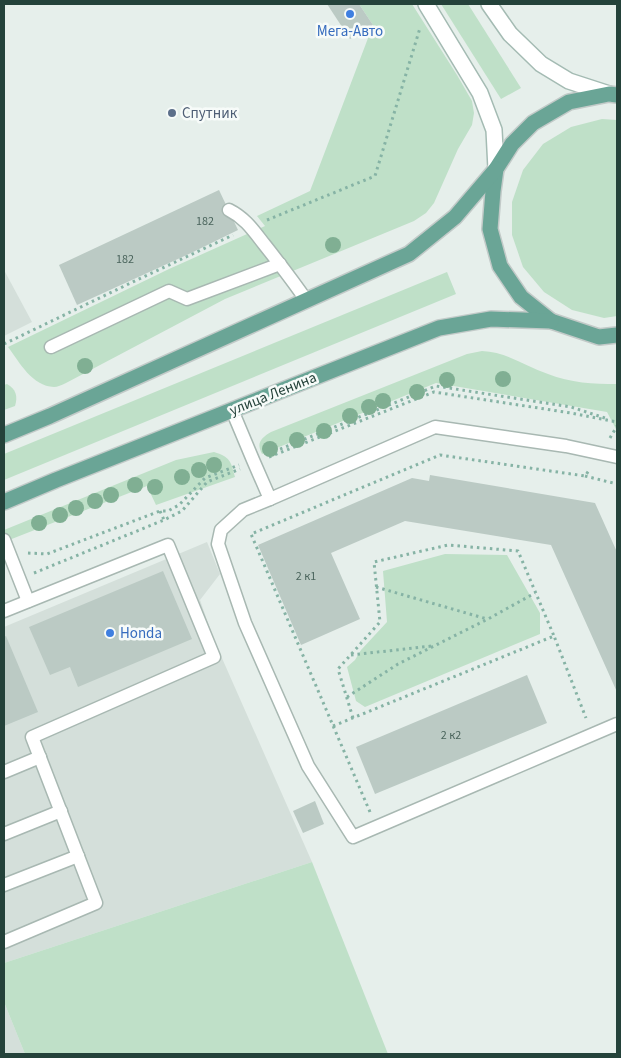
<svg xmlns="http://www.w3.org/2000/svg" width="621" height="1058" viewBox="0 0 621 1058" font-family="'Source Sans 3',sans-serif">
<rect width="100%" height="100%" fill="#e6efeb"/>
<g fill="#d4dfda">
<polygon points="4,270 32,322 4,336"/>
<polygon points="207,542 220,574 200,600 214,640 312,862 4,963 4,627"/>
<polygon points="4,1002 25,1054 4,1054"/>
</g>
<g fill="#bfe0c8">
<path d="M 359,4 L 412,4 L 457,75 L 472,101 L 474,113 L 472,125 L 458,149 L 434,203 L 426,213 L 414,221 L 225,299 L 66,383 C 62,385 57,387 54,387 C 32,386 20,363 8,347 L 169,269 L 265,226 L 257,216 L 310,191 L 373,25 Z"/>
<polygon points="441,4 468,4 521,88 501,99"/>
<polygon points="602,119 617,120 617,316 604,318 572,310 544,292 523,267 512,235 512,202 523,170 543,144 571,127"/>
<polygon points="447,272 456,294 4,480 4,454"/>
<path d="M 482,351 C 507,352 525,366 548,374 C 570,383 594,384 617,384 L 617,431 L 607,412 L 436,383 L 262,454 C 256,443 261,438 271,432 L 467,354 Z"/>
<path d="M 7,384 C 16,389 18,396 15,406 L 4,410 L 4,385 Z"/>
<path d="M 214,452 C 230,457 231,461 235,477 L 156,505 L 147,486 L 4,542 L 4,530 L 176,460 Z"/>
<polygon points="445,554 507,555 540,613 540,634 365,707 356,701 347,667 355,660 361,650 387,622 383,571"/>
<polygon points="312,862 388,1054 25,1054 4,1002 4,963"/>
</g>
<g fill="#bbcac4">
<polygon points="327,4 359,4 373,25 350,39"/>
<polygon points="219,190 238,230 191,253 77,305 59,265"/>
<polygon points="430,475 595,503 617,552 617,692 551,545 405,521 331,553 360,619 301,645 258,545 412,478 429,481"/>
<polygon points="163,571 192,639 78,687 70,667 50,675 29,627"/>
<polygon points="6,636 38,712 4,726 4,637"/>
<polygon points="527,675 547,723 375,794 356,747"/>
<polygon points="315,801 324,824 303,833 293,811"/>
</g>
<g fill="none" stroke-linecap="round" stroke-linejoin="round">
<g stroke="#a8b8b2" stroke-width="15">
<g id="service">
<path d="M 229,210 C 245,218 253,230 264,244 C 279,263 293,281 306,300"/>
<polyline points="51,347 169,291 187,299 280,264"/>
<polyline points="232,410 253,460 270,499 243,510 221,530 218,544 245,623 308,766 353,837 617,724"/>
<polyline points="270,499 435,427 566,446 617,457"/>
<polyline points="4,540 28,601"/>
<polyline points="4,611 168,545 214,657 32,737 96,903 4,942"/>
<polyline points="4,772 40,757"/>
<polyline points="4,834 61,811"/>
<polyline points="4,885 78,856"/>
</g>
</g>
<g stroke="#a4bbb3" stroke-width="18">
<g id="secondary">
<polyline points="426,4 480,93 494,130 496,169"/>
<polyline points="489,4 510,34 541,64 569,81 609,94"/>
</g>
</g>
<g stroke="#c2cac8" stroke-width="18">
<g id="primary">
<polyline points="617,95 609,94 569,102 533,123 512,144 496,169 493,191 490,229 500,266 521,297 551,321 599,337 617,335"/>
<polyline points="4,435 50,416 409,254 455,217 496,169"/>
<polyline points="4,502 56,480 439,328 491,319 551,321"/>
</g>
</g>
<g stroke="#86b3a5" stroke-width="3" stroke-dasharray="2.5 4" stroke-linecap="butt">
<polyline points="267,220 375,176 420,28"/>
<polyline points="4,344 141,278 233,235"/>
<polyline points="610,438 617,426"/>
<polyline points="268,454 436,386 571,407 605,418"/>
<polyline points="269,457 434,392 571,413 617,422"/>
<polyline points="585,476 617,484"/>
<polyline points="160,511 164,520"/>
<polyline points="28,553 47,554 160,511 168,511 179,505 205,478 239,465"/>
<polyline points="34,573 164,520 182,511 207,482 240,469"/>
<polyline points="376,587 487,619"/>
<polyline points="351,655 432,646"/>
<polyline points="347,697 398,664 488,619 535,593"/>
<polyline points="353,718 338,669 380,622 374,562 448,545 518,551 554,636"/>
<polyline points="333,726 554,636 586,718"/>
<polyline points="370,812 251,534 440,455 585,476 590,469"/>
</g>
<use href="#service" stroke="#fff" stroke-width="12"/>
<use href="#secondary" stroke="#fff" stroke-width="15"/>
<use href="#primary" stroke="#6aa596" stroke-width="15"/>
</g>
<g fill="#80af93">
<circle cx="333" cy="245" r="8"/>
<circle cx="85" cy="366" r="8"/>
<circle cx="503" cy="379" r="8"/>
<circle cx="447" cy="380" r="8"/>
<circle cx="417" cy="392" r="8"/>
<circle cx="383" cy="401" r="8"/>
<circle cx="369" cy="407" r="8"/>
<circle cx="350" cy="416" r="8"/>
<circle cx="324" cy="431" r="8"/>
<circle cx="297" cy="440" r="8"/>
<circle cx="270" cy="449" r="8"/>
<circle cx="214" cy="465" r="8"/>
<circle cx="199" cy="470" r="8"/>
<circle cx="182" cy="477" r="8"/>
<circle cx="135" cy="485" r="8"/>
<circle cx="155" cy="487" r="8"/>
<circle cx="111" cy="495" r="8"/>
<circle cx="95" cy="501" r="8"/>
<circle cx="76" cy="508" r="8"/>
<circle cx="60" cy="515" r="8"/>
<circle cx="39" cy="523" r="8"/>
</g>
<g fill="#3f7fe0" stroke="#f7fbf9" stroke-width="2">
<circle cx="350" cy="14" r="5"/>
<circle cx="110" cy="633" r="5"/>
</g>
<circle fill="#5c6f8a" stroke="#f7fbf9" stroke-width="2" cx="172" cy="113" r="5"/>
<g text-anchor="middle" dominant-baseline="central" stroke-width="5" stroke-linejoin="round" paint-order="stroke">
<g font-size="12" fill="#4a645c">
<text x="205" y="221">182</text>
<text x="125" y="259">182</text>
<text x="306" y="576">2 к1</text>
<text x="451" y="735">2 к2</text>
</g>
<g font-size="15" fill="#366cbe" stroke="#f7fbf9">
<text x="350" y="31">Мега-Авто</text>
<text x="120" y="633" text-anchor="start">Honda</text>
</g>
<g font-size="15" fill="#4e5e75" stroke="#f7fbf9" text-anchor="start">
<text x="182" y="113">Спутник</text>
</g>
<g font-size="15" fill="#24423a" stroke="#f7fbf9">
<text transform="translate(273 394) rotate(-22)">улица Ленина</text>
</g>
</g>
<rect width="621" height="1058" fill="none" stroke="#24423a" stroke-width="10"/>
</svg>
